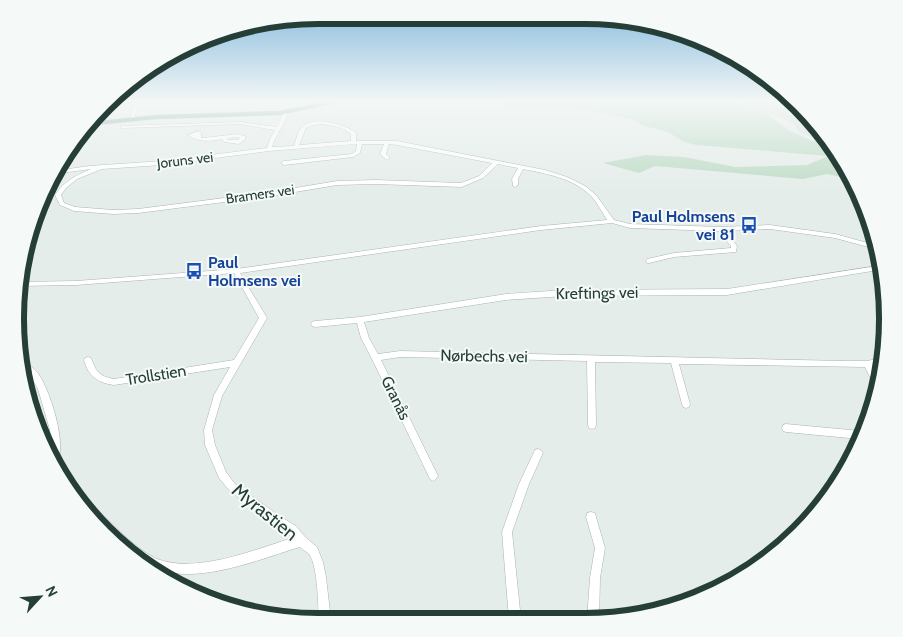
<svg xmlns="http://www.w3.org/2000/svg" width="903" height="637" viewBox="0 0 903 637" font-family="Cabin,sans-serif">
<rect width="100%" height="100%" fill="#e5edea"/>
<polygon fill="#d3ddd9" points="741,102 793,102 813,119 825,139 817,140 798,131 794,124 758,107"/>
<polygon fill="#c0dcc8" points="505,102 733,102 761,109 788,130 813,141 825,140 847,178 827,174 803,179 655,166 639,173 603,163 646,155 684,157 735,167 807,165 828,156 696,145 684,142 668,132 644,126 632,119 566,106 510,106"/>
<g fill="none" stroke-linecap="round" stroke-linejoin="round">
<g stroke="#a8b5b1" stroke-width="1">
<g id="minor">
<polygon points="135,102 139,102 134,119 132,120 130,119"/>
<path d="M 284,111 L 288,112 C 285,125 276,134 272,147 L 294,146 C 296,140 298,131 302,127 C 312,115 346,124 356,133 L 356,141 L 397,141 L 545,170 L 567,177 L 585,186 L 596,195 L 614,220 L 630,224 L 721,227 L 770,225 L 835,234 L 875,245 L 876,249 L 835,238 L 770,229 L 726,231 L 737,246 L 736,252 L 674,257 L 649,263 L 647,263 L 646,261 L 647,259 L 674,253 L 731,248 L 731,246 L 719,231 L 630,228 L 612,223 L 541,230 L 240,273 L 267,318 L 222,396 L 212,430 L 215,445 L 226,472 L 235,484 L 281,517 L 296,526 L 305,537 L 317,547 L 323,562 L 326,577 L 331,621 L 319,621 C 318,606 318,566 309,554 C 307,552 302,549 300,547 C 260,559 198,585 158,569 C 147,565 134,552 124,544 C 105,530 91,520 78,499 L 80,498 L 89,501 C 107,518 132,547 155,558 C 193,575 254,550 292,538 L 288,534 L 273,525 L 229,490 L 219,478 L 205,445 L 204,430 L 214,395 L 230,367 L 114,385 C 98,383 88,376 84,360 L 85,358 L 88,357 L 91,358 C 96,371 98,376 114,379 L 234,360 L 259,318 L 234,273 L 76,285 L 18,286 L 18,282 L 76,281 L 236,269 L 541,226 L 607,220 C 602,212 598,204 592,197 C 574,178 547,174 523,169 L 518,179 L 518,185 L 515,187 L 513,186 L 512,179 L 518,168 L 498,164 L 483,178 L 462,187 L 376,184 L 337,185 L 271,196 L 138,213 L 113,214 L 74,211 L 60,205 L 55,195 C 66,180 75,176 91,169 L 53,174 L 55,171 L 89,166 L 162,161 L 267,148 L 270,139 L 275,130 L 240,124 L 123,128 L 121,128 L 121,126 L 240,122 L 277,127 ZM 322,124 C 332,125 342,127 351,134 L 351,141 L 299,145 L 306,128 L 310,126 ZM 357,144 L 356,151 L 352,154 L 284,161 L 281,163 L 284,165 L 353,157 L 360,153 L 362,144 L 384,144 L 380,154 L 387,160 L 390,158 L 386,154 L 389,144 L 397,145 L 492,163 L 479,176 L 461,183 L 376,180 L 337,181 L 271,192 L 138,209 L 113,210 L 75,207 L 64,203 L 61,195 L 66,188 L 77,179 L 102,169 L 162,165 L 269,151 Z"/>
<path d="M 198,131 L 201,133 L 201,138 L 203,138 L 238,134 L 247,137 L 239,144 L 224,142 L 222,139 C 210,141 199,143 188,135 ZM 238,137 L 240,138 L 238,140 L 228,140 L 227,138 Z"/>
<polygon points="878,266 878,270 727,295 565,296 506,300 364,322 369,338 378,354 400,351 844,361 867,361 882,358 880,364 872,366 877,376 875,384 873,383 865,367 679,364 690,404 689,407 686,408 683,407 682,404 671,363 595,362 596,425 595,428 592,429 589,428 588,425 587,361 400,357 381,360 438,476 436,479 433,481 430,479 372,359 361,338 357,323 315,327 312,326 311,324 312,322 315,321 360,317 506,294 565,290 727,289"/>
<path d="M 19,362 C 25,364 32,366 36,371 C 49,385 69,448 56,464 L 50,454 L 51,444 L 50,430 L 38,389 L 31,377 L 21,369 Z"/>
<polygon points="786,424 861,431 862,431 860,439 786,432 783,431 782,428 783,425"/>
<polygon points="538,449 541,450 543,453 529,484 512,532 521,620 509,620 502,532 519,484 535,450"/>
<polygon points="591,512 595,513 596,517 605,548 600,578 599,620 587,620 590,578 595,548 586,517 587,513"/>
</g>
</g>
<g stroke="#c2c9c7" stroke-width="1">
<polygon id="primary" points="326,102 339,102 279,115 156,119 85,126 88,122 156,115 279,111"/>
</g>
<use href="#minor" fill="#fff" fill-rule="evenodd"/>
<use href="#primary" fill="#6d9f94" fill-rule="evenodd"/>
</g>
<linearGradient id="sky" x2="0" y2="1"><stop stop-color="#85bade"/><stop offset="0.53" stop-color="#f3f7f6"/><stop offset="1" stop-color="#f3f7f6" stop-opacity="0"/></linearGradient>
<rect width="903" height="191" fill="url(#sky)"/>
<defs>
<g id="bus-bare" transform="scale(1.35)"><path d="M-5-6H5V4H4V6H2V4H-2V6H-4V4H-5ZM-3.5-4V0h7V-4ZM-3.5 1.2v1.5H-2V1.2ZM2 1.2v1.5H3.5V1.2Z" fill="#1a4fb4" stroke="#f5faf8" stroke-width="2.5" paint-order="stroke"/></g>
</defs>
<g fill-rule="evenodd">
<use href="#bus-bare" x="749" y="225"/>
<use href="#bus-bare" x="194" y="271"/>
</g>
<g text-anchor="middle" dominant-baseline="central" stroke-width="4" stroke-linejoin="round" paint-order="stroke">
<g font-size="14" fill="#253e38" stroke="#f5faf8">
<text transform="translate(185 160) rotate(-7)">Joruns vei</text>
<text transform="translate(260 194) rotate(-8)">Bramers vei</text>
</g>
<g font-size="16" font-weight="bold" fill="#164399" stroke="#f5faf8" text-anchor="end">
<text x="735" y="216">Paul Holmsens<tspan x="735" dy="18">vei 81</tspan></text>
<text x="208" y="262" text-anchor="start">Paul<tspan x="208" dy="18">Holmsens vei</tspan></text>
</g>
<g font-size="16" fill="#253e38" stroke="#f5faf8">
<text transform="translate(597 293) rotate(-1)">Kreftings vei</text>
<text transform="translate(484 356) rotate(1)">Nørbechs vei</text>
<text transform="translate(156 375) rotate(-9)">Trollstien</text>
<text transform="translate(396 398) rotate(64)">Granås</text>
</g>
<g font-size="19" fill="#253e38" stroke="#f5faf8">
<text transform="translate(265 512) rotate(39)">Myrastien</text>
</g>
</g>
<path d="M0 0H903V637H0ZM318 24H585A294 294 0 0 1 879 318V319A294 294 0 0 1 585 613H318A294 294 0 0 1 24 319V318A294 294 0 0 1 318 24Z" fill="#f5faf8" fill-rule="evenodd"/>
<path fill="none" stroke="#253e38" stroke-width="6" d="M318 24H585A294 294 0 0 1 879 318V319A294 294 0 0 1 585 613H318A294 294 0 0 1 24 319V318A294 294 0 0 1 318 24Z"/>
<g transform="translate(40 597) rotate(64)" stroke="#f5faf8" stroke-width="4" paint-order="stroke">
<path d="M0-4L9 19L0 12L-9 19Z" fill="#253e38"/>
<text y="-8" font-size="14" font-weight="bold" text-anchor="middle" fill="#253e38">N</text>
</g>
</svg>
